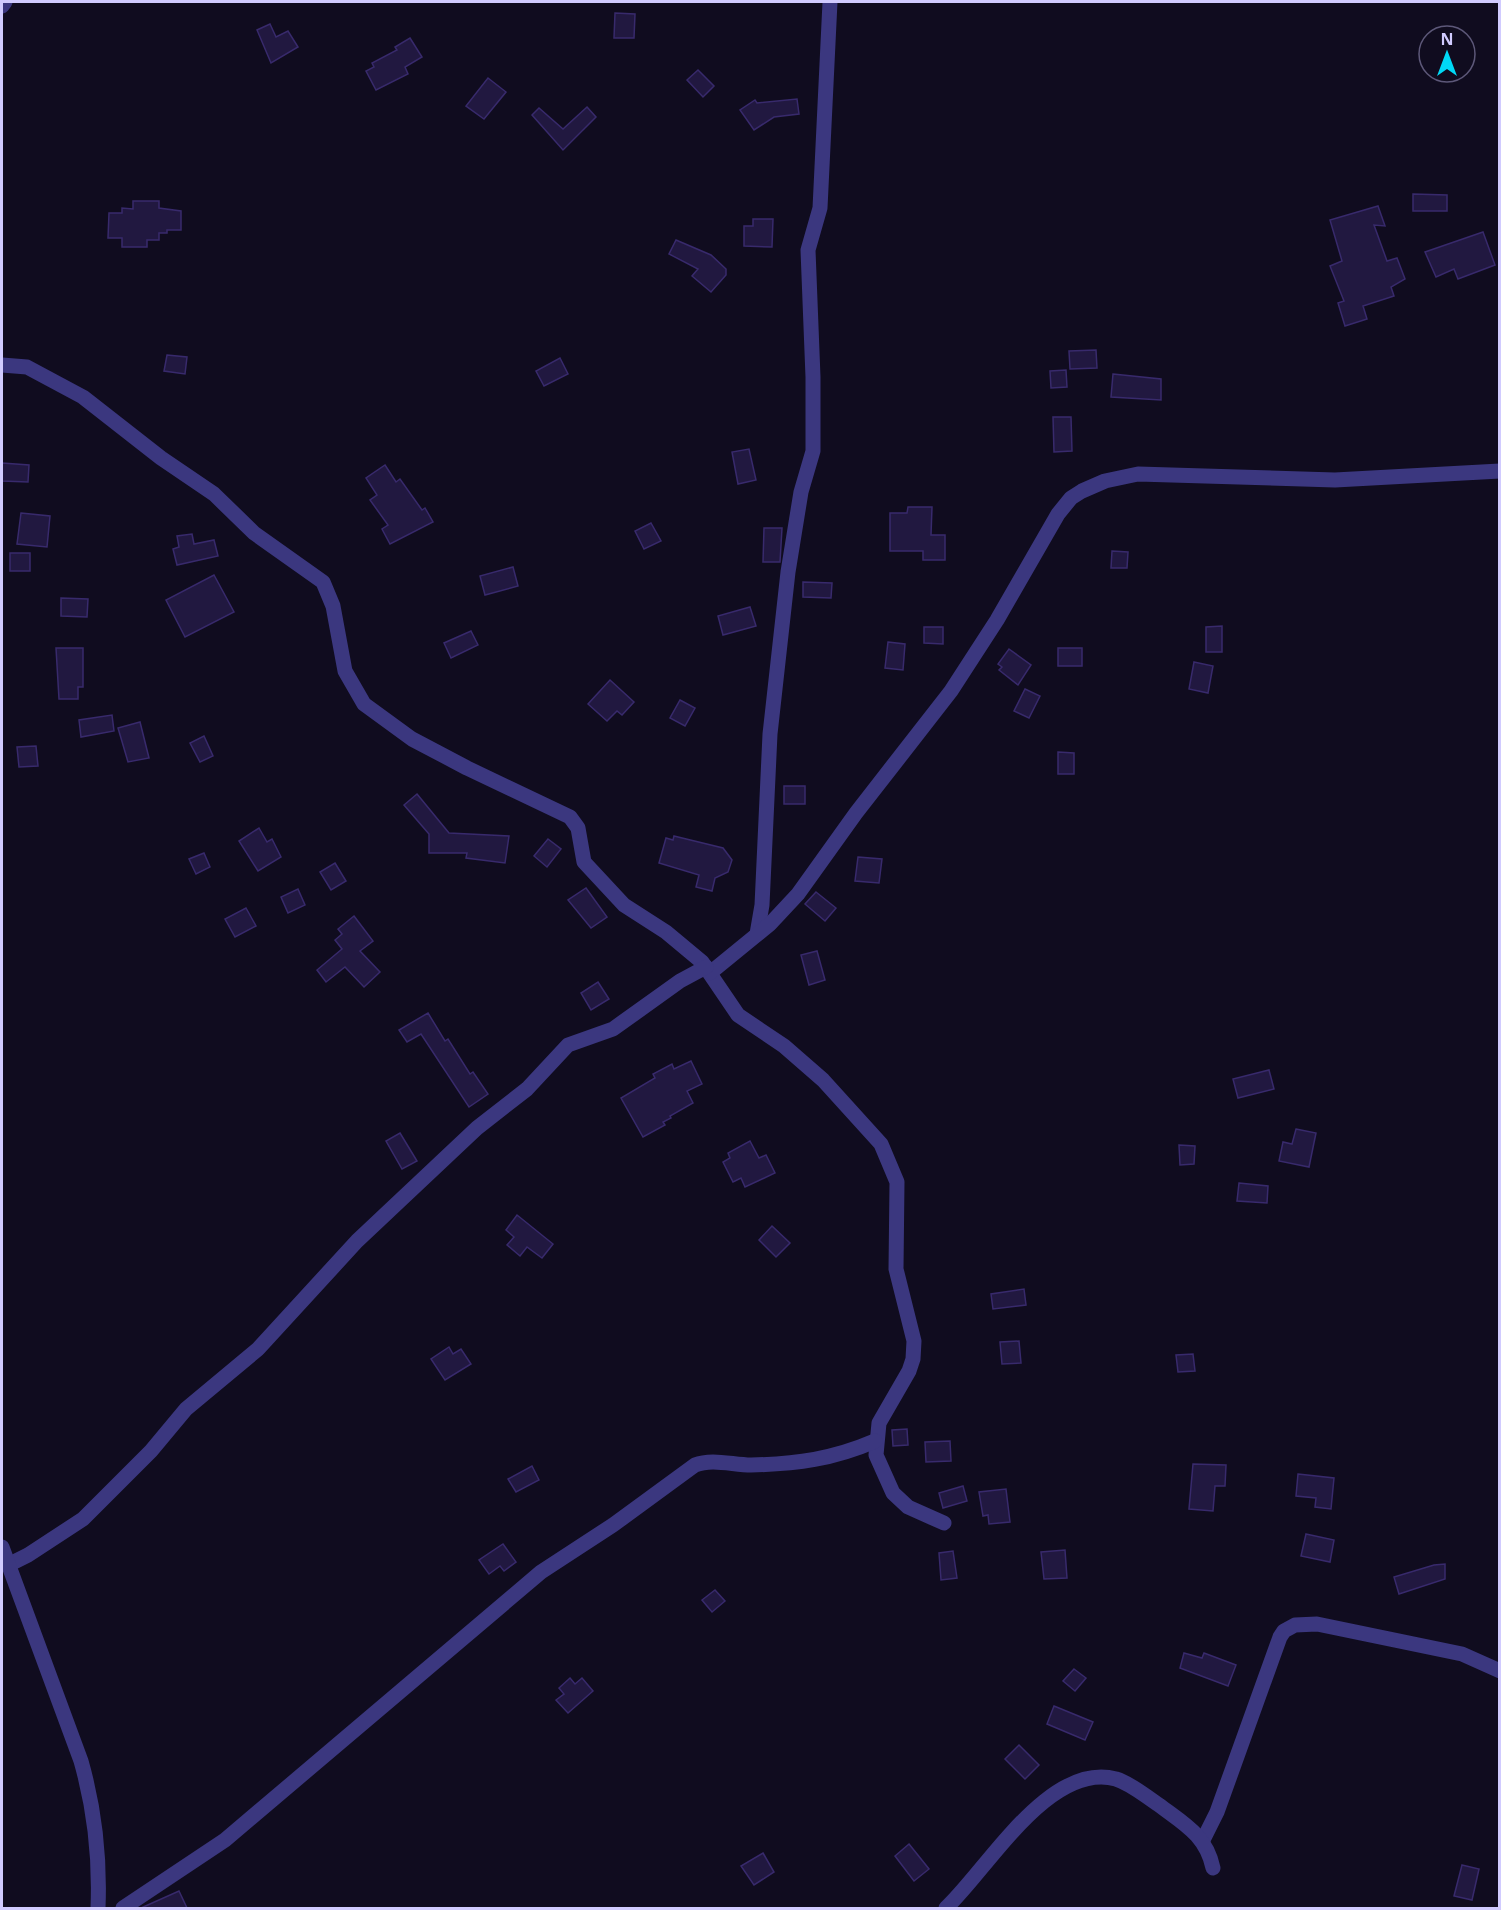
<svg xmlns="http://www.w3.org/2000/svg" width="1501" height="1910" viewBox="0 0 1501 1910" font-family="'Noto Sans',sans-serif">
<rect width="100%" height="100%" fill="#100c1f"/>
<g fill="#211840" stroke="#382a6c" stroke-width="1.5">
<polygon points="615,13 635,14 634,38 614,38"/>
<polygon points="270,24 276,37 288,31 298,47 271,63 257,30"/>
<polygon points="410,38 422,57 405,67 408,74 376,90 366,71 374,67 372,63 397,50 395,47"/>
<polygon points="698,70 714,86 703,97 687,80"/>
<polygon points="488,78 506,92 484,119 466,106"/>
<polygon points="797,99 799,114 774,117 754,130 740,110 755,100 757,103"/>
<polygon points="587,107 596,117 563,150 532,115 539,108 563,129"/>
<polygon points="1413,194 1447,195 1447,211 1413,211"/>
<polygon points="133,201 159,201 159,208 181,211 181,230 167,230 167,233 159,233 159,240 147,240 147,247 122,247 122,238 108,238 109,213 122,213 122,208 133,209"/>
<polygon points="1378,206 1385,226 1374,225 1387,261 1397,258 1405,279 1391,287 1394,296 1363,306 1367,319 1345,326 1338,303 1344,301 1330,266 1342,261 1330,220"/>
<polygon points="753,219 773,219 772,247 744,246 744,226 753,226"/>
<polygon points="1483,232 1495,265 1458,279 1454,269 1436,277 1425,252"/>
<polygon points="676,240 711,255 726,269 726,275 711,292 692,276 698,269 669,254"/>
<polygon points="1096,350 1097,368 1070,369 1069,351"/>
<polygon points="167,355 187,357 185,374 164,371"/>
<polygon points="560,358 568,374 544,386 536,371"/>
<polygon points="1066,370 1067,387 1051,388 1050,371"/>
<polygon points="1113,374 1161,379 1161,400 1111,397"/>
<polygon points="1053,417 1071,417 1072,451 1054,452"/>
<polygon points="749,449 756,480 738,484 732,452"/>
<polygon points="2,463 29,465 28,482 2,481"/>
<polygon points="385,465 396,482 400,479 422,510 425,508 433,522 390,544 382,529 388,525 370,500 377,495 366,478"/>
<polygon points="908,507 932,507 931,535 945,535 945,560 923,560 923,551 890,551 890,513 907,513"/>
<polygon points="21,513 50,516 47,547 17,544"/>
<polygon points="651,523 661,541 644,549 635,531"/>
<polygon points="764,528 782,528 780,562 763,562"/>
<polygon points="192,534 194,544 214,540 218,556 177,565 173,549 179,547 177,536"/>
<polygon points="1112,551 1128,552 1127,568 1111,568"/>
<rect x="10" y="553" width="20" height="18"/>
<polygon points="513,567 518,586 485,595 480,576"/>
<polygon points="214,575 234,612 185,637 166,600"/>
<polygon points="803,582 832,583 831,598 803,597"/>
<polygon points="61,598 88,599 87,617 61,616"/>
<polygon points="750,607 756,626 723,635 718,616"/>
<polygon points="1222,626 1222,652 1206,652 1206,627"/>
<polygon points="924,627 943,627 943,644 924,643"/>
<polygon points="471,631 478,645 451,658 444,643"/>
<polygon points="888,642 905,644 903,670 885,668"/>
<polygon points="56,648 83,648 83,687 78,687 78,699 59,699"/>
<rect x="1058" y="648" width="24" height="18"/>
<polygon points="1009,649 1031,665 1018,685 999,670 1002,667 998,664"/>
<polygon points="1194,662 1213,666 1208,693 1189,689"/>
<polygon points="610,680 634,702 622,715 617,711 607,721 588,704"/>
<polygon points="1025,689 1040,696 1029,718 1014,711"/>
<polygon points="680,700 695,708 685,726 670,718"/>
<polygon points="112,715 114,731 81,737 79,720"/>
<polygon points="140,722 149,758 128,762 118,728"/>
<polygon points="204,736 213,756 200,762 190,743"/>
<polygon points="36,746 38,766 19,767 17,747"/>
<polygon points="1058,752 1074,753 1074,774 1058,774"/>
<rect x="784" y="786" width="21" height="18"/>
<polygon points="417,794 449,833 509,836 505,863 466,858 467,853 429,853 429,834 404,805"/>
<polygon points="259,828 267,842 272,839 281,857 258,871 239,841"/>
<polygon points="674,836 723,848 732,860 728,872 715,878 712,891 696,887 699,875 659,863 666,838 673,840"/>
<polygon points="548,839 561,849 547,867 534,856"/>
<polygon points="204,853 210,867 196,874 189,859"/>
<polygon points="858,857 882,859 879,883 855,881"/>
<polygon points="335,863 346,881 331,890 320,872"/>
<polygon points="586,888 607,917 591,928 568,900"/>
<polygon points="298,889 305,905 288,913 281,897"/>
<polygon points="816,892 836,908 825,921 805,904"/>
<polygon points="246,908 256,926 235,937 225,919"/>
<polygon points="354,916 373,941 360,951 380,972 364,987 345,967 326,982 317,970 342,949 335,940 342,934 338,929"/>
<polygon points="817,951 825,980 809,985 801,955"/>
<polygon points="598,982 609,999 591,1010 581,993"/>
<polygon points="428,1013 445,1041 448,1039 470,1074 473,1072 488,1094 469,1107 421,1034 407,1042 399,1030"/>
<polygon points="691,1061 702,1084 687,1091 693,1103 670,1116 671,1118 663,1122 665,1125 643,1137 621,1098 655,1078 653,1074 672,1064 674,1069"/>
<polygon points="1269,1070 1274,1089 1238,1098 1233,1079"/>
<polygon points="1296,1129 1316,1133 1309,1167 1279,1161 1283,1142 1292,1144"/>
<polygon points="400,1133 417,1161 402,1169 386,1141"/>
<polygon points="750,1141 759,1158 766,1155 775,1173 745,1187 741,1178 733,1182 723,1162 730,1158 728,1153"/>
<polygon points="1179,1145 1195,1146 1194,1164 1180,1165"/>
<polygon points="1239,1183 1268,1186 1267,1203 1237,1201"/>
<polygon points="517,1215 553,1244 542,1258 527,1247 520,1256 507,1245 514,1237 506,1230"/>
<polygon points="772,1226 790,1243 776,1257 759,1240"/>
<polygon points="1024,1289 1026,1305 993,1309 991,1294"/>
<polygon points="1019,1341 1021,1363 1002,1364 1000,1342"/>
<polygon points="449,1347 453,1354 461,1349 471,1364 445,1380 431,1359"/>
<polygon points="1193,1354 1195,1371 1178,1372 1176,1355"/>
<polygon points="907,1429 908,1445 893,1446 892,1430"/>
<polygon points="950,1441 951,1461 926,1462 925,1442"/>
<polygon points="1193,1464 1226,1465 1225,1486 1215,1486 1213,1511 1189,1509"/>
<polygon points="532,1466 539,1480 516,1492 508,1479"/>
<polygon points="1298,1474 1334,1478 1331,1509 1315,1507 1316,1498 1296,1496"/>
<polygon points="963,1486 967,1501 943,1508 939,1493"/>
<polygon points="1006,1489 1010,1522 989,1524 988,1515 983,1516 979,1492"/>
<polygon points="1306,1534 1334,1540 1330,1562 1301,1556"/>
<polygon points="503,1544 516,1562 504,1571 500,1566 489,1574 479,1560"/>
<polygon points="1065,1550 1067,1578 1044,1579 1041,1552"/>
<polygon points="953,1551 957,1578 941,1580 939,1553"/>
<polygon points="1445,1564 1445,1579 1399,1594 1394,1577 1434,1565"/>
<polygon points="715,1590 725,1601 712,1612 702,1600"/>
<polygon points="1184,1653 1202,1658 1204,1653 1236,1665 1228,1686 1180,1668"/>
<polygon points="1074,1669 1086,1678 1075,1691 1063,1681"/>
<polygon points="570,1678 575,1684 582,1678 593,1691 568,1713 556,1700 564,1694 559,1688"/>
<polygon points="1054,1706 1093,1722 1085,1740 1047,1724"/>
<polygon points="1019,1745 1039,1765 1025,1779 1005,1759"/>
<polygon points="909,1844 929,1869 914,1881 895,1856"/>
<polygon points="763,1853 774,1872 754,1885 741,1866"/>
<polygon points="1462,1865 1479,1869 1472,1900 1454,1896"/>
<polygon points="179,1891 187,1908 141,1908"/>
</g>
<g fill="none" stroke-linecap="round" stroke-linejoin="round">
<g stroke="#3b377f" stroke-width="15">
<polyline points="2,365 27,367 83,397 161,458 214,494 254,533 323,582 333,606 345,671 364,704 412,739 467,768 570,817 578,828 584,862 624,905 666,932 702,962 738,1015 784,1046 823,1080 881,1144 897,1182 896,1269 914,1341 913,1359 909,1371 879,1423 876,1455 893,1493 908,1507 944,1523"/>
<polyline points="757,934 762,905 770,734 788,572 801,492 813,451 813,377 808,250 820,208 830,2"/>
<polyline points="710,973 770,924 798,894 856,813 951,691 997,620 1058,514 1071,498 1082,491 1105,481 1138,474 1335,480 1500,471"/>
<polyline points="8,1565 28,1555 83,1519 151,1451 186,1409 258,1349 357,1241 477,1128 527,1089 568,1045 613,1029 680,981 706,967"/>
<polyline points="1203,1840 1217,1812 1280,1637 1284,1631 1295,1625 1317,1624 1462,1654 1500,1671"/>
<path d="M 123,1908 L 225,1840 L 541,1572 L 613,1525 L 695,1465 C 712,1458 733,1465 751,1465 C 797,1464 833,1459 875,1441"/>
<path d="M 946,1908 C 987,1870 1049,1761 1116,1779 C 1132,1784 1145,1796 1159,1805 C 1184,1824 1206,1835 1213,1868"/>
</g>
<g stroke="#3b377f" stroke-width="15">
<polyline points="2,6 5,2"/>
<path d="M 2,1547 L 81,1761 C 95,1810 100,1858 98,1908"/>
</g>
</g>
<rect width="1501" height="1910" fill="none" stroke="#d1cbff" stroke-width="6"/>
<g transform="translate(1447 54)"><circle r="28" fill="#100c1f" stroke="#5d5879" stroke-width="1.5"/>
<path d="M0-4.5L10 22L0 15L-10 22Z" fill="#00d9f6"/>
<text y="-9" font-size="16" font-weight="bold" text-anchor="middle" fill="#d1cbff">N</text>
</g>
</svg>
